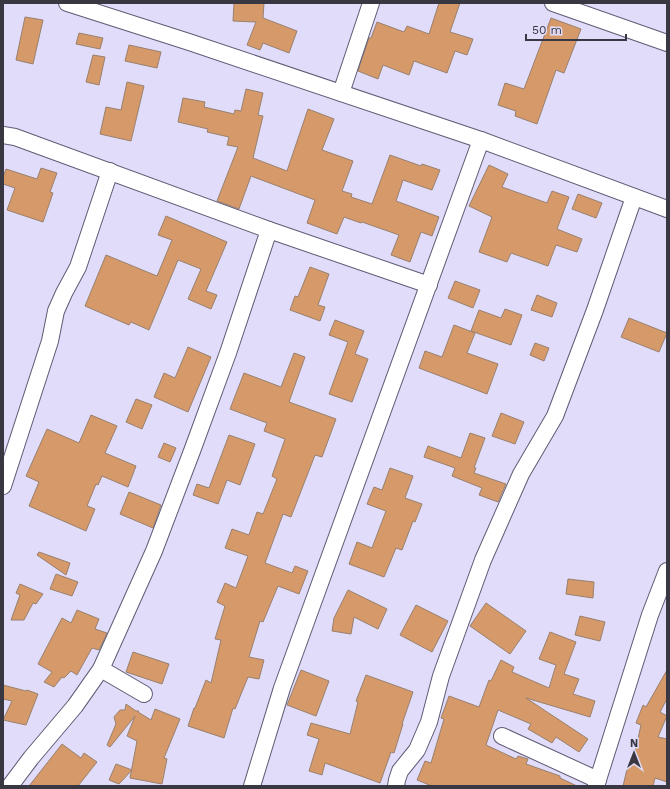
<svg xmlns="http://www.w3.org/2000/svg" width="670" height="789" viewBox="0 0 670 789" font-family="'Work Sans',sans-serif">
<rect width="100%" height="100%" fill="#e0dcf9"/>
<g fill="#d69969" stroke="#99806e">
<polygon points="234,3 264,3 263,18 297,31 289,53 263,43 260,50 247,45 256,22 233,21"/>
<polygon points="439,3 460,3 450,32 473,39 467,55 455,51 447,73 414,61 409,75 383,65 378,79 358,71 369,38 371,38 377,22 404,32 407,26 429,34"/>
<polygon points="25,17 43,20 33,64 16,60"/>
<polygon points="551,18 581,29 564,73 556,70 537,124 515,116 516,111 498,105 505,83 524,89"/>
<polygon points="79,33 103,38 100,49 76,44"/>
<polygon points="129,45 161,52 157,68 125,61"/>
<polygon points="93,55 105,57 99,85 86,82"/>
<polygon points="127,82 144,86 131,141 100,134 106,107 121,110"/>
<polygon points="246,89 263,93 258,115 263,116 253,158 287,171 308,109 334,119 322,150 353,161 342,191 352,194 351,197 372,204 390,155 421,166 422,164 440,170 432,190 403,180 396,201 439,217 432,236 421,232 410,262 391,255 399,235 362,222 361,223 344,217 337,234 307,223 315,200 251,176 239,209 217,201 238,147 227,145 229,137 207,132 208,129 178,122 183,98 205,102 204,107 234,114 235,110 241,111"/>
<polygon points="489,165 508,174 502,187 547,203 552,191 569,197 557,229 582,239 577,252 556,245 548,266 511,253 507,262 479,252 492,217 469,206"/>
<polygon points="41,168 57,173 50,192 53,193 43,222 7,210 15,188 3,184 3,177 6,169 37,179"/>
<polygon points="578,194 602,203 596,218 572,209"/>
<polygon points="166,216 227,242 206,291 217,295 211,309 188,299 201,269 178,260 149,330 131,322 129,325 85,306 106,255 157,276 172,240 158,235"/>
<polygon points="310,267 329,274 318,305 325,307 320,321 290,310 295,296 298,297"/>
<polygon points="455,281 480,290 473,308 448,298"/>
<polygon points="537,295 557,303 552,317 531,310"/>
<polygon points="505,309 522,315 511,345 471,331 479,310 501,318"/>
<polygon points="629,318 667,333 659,352 621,337"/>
<polygon points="335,320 364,331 355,354 368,359 352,402 329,394 348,342 329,335"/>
<polygon points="454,325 475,333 467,353 498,364 487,394 419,368 425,351 442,357"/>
<polygon points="535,343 549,348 544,361 530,355"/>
<polygon points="188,347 211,357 188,412 154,397 164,373 175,378"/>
<polygon points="294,353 305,357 289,402 336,419 322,457 315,455 291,517 283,514 265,563 292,573 295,566 308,571 299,594 278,586 263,622 260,621 249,657 264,660 259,679 248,677 235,709 233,708 224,738 188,726 194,708 195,708 206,680 211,683 221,640 215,639 225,606 217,602 225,583 236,588 248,556 225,548 232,529 249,535 257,512 263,514 277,479 272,476 285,439 264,431 267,423 230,409 244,373 281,387"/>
<polygon points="136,399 152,405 142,429 126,422"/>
<polygon points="501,413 524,422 515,444 492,436"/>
<polygon points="91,415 117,426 105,453 136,466 128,487 102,476 98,485 96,484 87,506 95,509 86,531 29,506 39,482 26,476 47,429 79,443"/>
<polygon points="470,433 485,438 474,468 476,468 474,473 506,484 498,502 479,495 482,488 452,476 455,468 424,457 428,446 461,458"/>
<polygon points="229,435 255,444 240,485 227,480 218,504 193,495 197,484 209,488"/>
<polygon points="164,443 176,448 170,462 158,457"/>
<polygon points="390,468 413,476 405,498 422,504 415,522 413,521 402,550 396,548 384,577 349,564 357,542 372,548 386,511 367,504 374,487 382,490"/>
<polygon points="129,492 161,505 153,528 120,514"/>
<polygon points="39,552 70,563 66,575 37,555"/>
<polygon points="56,574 78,582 72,596 50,589"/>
<polygon points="568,579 594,582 593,598 566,594"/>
<polygon points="20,584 43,594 36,604 33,603 24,620 11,620 20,595 16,593"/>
<polygon points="348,590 387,609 378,629 354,617 351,634 332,631 334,618"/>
<polygon points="486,603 526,631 510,654 470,626"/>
<polygon points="416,605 448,621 432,652 400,635"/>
<polygon points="77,610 99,619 95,629 107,633 99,650 92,648 77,675 71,671 64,678 62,677 54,687 44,682 52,672 38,664 62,618 71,623"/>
<polygon points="580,616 605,622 600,641 575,635"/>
<polygon points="550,632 576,642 564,674 579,679 573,694 595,701 590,717 526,698 588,739 579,752 556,737 552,743 528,729 531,724 498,710 486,745 516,759 518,756 528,759 526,764 560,776 560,778 577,786 432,786 417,780 425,761 431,763 444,719 441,718 449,696 479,707 489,680 491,681 501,660 514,667 512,672 549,688 556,665 539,659"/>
<polygon points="133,652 169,664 162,684 126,672"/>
<polygon points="301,670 329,681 316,716 287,705"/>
<polygon points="667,670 667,699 660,712 667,716 658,737 667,739 667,782 655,778 653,786 623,786 628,765 632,766 641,725 636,723 643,705 646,707"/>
<polygon points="366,675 413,692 402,724 403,724 394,753 391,752 380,783 325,763 322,775 309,771 319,739 307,735 311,723 350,734 358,702 356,701"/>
<polygon points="3,685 26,691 27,690 38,694 26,725 3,720 12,701 3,699"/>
<polygon points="126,704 136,711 139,711 138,712 151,720 155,709 180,719 164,758 167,759 162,784 130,778 137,741 127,736 135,716 110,747 107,745 116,724 114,717 120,710 125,710"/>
<polygon points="62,744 81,758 84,753 97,762 78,786 29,786"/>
<polygon points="116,764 132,770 119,784 109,780"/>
</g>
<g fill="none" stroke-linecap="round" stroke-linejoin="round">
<g stroke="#5f5b74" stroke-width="18">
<g id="minor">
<polyline points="67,3 189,42 481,140 667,209"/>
<polyline points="553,3 667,43"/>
<polyline points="341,93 371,3"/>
<polyline points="3,135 15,137 269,230 429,285"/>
<polyline points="3,486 50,341 56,311 64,293 78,267 110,171"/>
<polyline points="101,669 144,694"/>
<polyline points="502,736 598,780"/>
<polyline points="10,786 31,758 75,706 101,669 154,551 192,451 228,353 269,230"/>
<polyline points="252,786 282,688 481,140"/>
<polyline points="396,786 397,780 400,771 417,750 429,722 441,676 483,560 521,474 555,416 595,310 634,197"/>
<polyline points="596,786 650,615 667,571"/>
</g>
</g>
<use href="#minor" stroke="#fff" stroke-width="16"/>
</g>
<rect width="670" height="789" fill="none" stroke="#383742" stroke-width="8"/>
<g transform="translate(634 753)" stroke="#e0dcf9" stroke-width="3" paint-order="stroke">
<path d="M0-3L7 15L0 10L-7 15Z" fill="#383742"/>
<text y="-6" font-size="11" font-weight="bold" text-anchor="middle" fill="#383742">N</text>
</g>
<path d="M526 34v6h100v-6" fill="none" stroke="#383742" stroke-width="2"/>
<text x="532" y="34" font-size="12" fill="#383742" stroke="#e0dcf9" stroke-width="3" paint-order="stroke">50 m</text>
</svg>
